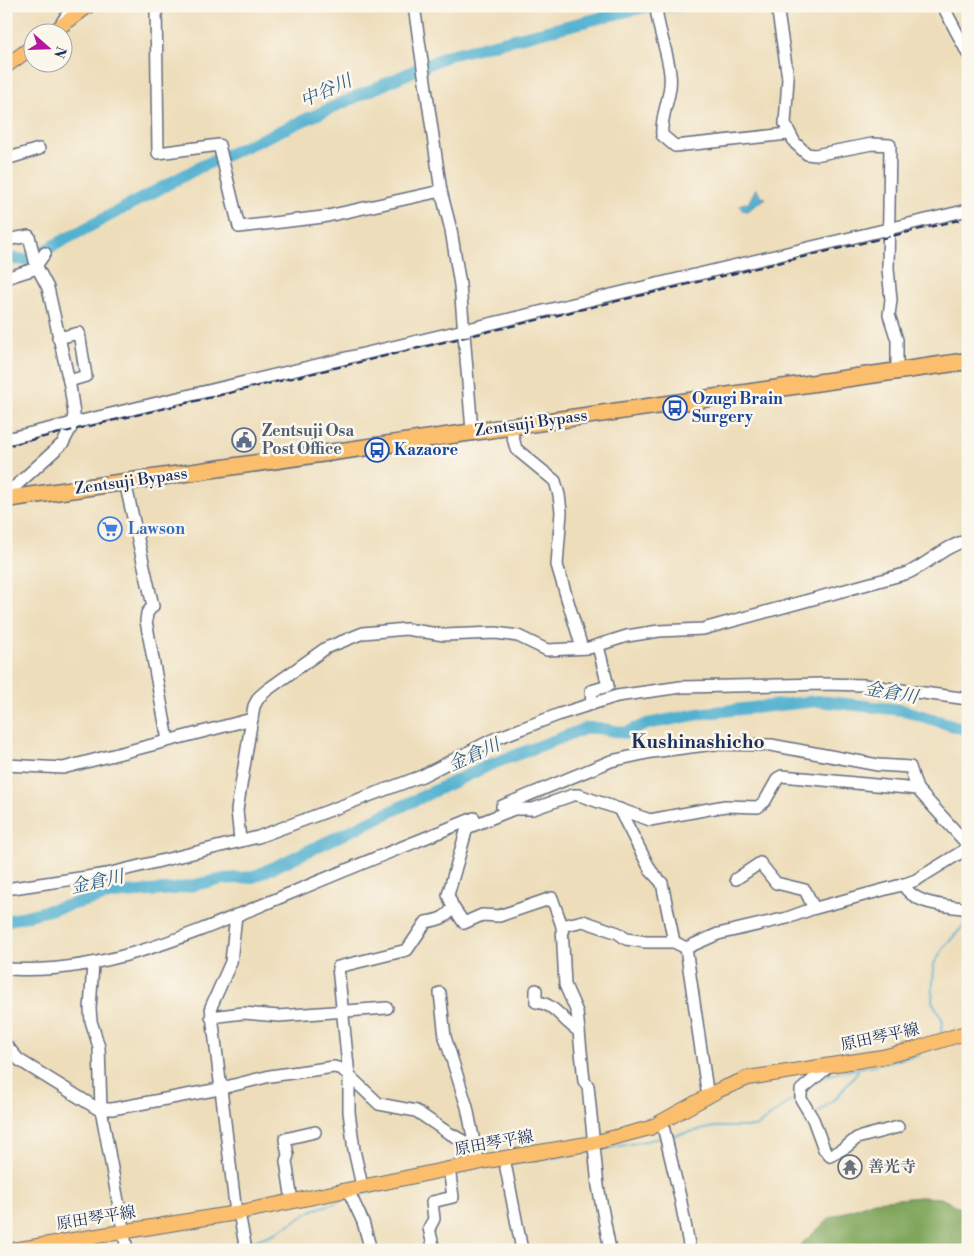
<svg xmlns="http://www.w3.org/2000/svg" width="974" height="1256" viewBox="0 0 974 1256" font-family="'Libre Bodoni','Noto Serif JP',serif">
<rect width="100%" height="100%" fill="#fbf7ec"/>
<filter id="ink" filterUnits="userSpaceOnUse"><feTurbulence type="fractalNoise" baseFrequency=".02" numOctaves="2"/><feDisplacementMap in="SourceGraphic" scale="10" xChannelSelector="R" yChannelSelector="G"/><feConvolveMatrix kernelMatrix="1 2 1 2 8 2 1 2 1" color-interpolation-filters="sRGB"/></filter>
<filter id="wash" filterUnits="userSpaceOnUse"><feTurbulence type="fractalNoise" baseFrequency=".0096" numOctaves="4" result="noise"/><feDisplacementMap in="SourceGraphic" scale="20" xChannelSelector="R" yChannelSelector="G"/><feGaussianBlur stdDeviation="1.12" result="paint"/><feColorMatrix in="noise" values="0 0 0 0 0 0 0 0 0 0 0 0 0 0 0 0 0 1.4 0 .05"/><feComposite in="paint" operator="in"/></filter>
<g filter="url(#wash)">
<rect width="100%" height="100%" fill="#edddba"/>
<polygon fill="#80a65c" stroke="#4e6a5d" points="920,1197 941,1198 968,1212 968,1250 795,1250 831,1217 874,1201"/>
<polygon fill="#52b1d0" stroke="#367097" points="756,188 761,197 766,198 747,211 742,210 740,205 744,203 748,204"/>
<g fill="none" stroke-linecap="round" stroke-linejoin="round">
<g stroke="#52b1d0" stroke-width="2">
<polyline points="941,1033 943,1021 932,1001 934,964 945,946 968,921"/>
<polyline points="823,1078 829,1075 920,1055"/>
<polyline points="816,1114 837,1097 858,1071"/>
<polyline points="670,1136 715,1127 756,1127 797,1096"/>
<polyline points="599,1150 661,1138"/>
<polyline points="510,1164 590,1152"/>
<polyline points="356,1196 413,1183"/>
<polyline points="249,1243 275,1233 313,1210 347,1199"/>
<polyline points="225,1250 240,1246"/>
</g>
<g stroke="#52b1d0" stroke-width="12">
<polyline points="6,258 27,260 200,167 449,55 645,7 680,6"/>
<polyline points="6,921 113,894 175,889 223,879 253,877 487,766 587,728 598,728 625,733 647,724 704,713 818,701 902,710 968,730"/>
</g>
</g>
</g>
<g filter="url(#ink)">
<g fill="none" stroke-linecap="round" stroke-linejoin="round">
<g stroke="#646c7e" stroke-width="14">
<g id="minor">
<polyline points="156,6 158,153 219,145 239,227 323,217 441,191"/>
<polyline points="414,6 441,191 451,230 460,285 472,431"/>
<path d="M 656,6 C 657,29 668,51 670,74 C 673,95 660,114 662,135 L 675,146 L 788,134"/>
<polyline points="777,6 788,78 785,124 795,143 807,154 815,155 872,144 890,145 888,269 891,300 889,315 897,340 897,370"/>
<polyline points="943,6 968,54"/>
<polyline points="61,24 73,6"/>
<polyline points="6,159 39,149"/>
<polyline points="6,240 29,236 36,265 48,288 70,386 74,414 72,426 63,443 10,491 7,499"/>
<polyline points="6,278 34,269 45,253"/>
<polyline points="58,338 79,333 86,376 69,381"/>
<polyline points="510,426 516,449 555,481 559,495 561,512 557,565 582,648"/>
<polyline points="6,439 968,210"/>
<polyline points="125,482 153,606 147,613 146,621 168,740"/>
<polyline points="592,704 591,691 608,686 598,646"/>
<polyline points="6,765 63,768 252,719"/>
<polyline points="502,806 611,761 652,752 714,744 771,745 878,765 910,767 917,789"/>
<polyline points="619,809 651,871 662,883 674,942"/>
<path d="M 240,840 L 237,810 L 254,706 L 259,697 L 267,690 L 326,648 L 363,633 L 406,629 L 444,635 L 496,633 L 518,636 L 547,650 L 589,648 L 627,636 L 659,631 L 703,629 L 908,573 C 929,563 945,546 968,540"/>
<polyline points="736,879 760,863 776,883 805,890 814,908"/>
<path d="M 903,884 C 914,906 947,905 968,909"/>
<polyline points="6,889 107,874 258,837 422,776 492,740 560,714 617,696 681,687 825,684 864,685 968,699"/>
<polyline points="453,907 464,923 482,915 499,916 552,898 562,926"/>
<polyline points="686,948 718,934 787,918 812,909 905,884 916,880 968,848"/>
<polyline points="686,948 708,1097"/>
<polyline points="93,964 90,1009 91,1021 99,1047 101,1109 127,1250"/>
<path d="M 6,967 L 11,969 C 107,975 203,929 291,893 C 352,867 413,843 474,818"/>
<path d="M 536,990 L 536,1002 C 555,1003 563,1022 579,1031"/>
<polyline points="440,993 445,1037 467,1107 478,1162"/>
<polyline points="211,1017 243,1013 279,1016 387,1008"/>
<polyline points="6,1045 19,1060 98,1109 112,1109 214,1090 270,1076 334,1067 342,1069 379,1104 416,1111 447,1132 467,1143 474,1144"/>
<polyline points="829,1066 801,1090 801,1099 813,1119 824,1149 830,1156 846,1147 857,1138 898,1127"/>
<polyline points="662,1122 680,1197 690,1250"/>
<polyline points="504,1158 522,1250"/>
<path d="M 362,1186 L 354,1150 L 349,1112 L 349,1076 L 338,967 L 407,950 L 426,922 C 438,920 447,918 453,907 L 448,895 L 467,828 L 514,809 L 533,809 L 573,795 L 579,795 L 650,820 L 725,806 L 758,807 L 765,801 L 778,778 L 782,776 L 917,789 L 968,845"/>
<polyline points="348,1190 363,1222 371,1250"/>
<polyline points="292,1201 286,1161 288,1155 285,1139 315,1132"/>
<polyline points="236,1213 211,1007 231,962 236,915"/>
<polyline points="239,1213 246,1250"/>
<polyline points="434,1250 429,1228 434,1219 432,1202 453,1197 449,1168"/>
<polyline points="610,1250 598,1186 588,1086 584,1081 577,1012 565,985 562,926 583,921 618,933 626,939 646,942 674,942 686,948"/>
</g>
</g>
<g stroke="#646c7e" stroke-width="16">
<g id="major">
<polyline points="53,32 88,6"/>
<polyline points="6,66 32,47"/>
<polyline points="13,1250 236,1213 487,1161 593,1143 650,1128 719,1090 748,1078 882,1057 915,1049 968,1032"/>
</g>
</g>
<g stroke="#646c7e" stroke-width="19">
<polyline id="highway" points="6,499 968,361"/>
</g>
<use href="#minor" stroke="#fff" stroke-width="11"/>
<use href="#major" stroke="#fabe6d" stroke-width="14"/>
<use href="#highway" stroke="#fabe6d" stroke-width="16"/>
<polyline stroke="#1b2f5e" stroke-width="2" stroke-dasharray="8 4" stroke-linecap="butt" points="6,446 968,218"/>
</g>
</g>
<defs>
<g id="bus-ring" transform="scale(1.25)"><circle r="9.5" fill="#fbf7ec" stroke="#1a4fb4" stroke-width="1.5"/><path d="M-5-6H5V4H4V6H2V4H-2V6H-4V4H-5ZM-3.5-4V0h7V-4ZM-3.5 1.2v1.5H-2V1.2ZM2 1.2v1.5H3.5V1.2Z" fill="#1a4fb4"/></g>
<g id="civic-ring" transform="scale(1.25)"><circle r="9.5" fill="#fbf7ec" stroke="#5c6f8a" stroke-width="1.5"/><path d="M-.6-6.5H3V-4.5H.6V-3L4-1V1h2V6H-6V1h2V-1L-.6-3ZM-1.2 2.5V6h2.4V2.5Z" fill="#5c6f8a"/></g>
<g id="supermarket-ring" transform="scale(1.25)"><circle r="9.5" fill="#fbf7ec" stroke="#3f7fe0" stroke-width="1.5"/><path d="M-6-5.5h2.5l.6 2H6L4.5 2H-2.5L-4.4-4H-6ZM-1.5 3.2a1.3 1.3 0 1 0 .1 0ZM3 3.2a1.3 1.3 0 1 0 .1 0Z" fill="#3f7fe0"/></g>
<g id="temple-ring" transform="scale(1.25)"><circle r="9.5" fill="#fbf7ec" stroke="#6b7280" stroke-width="1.5"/><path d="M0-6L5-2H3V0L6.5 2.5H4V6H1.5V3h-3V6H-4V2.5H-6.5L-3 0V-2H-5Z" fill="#6b7280"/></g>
</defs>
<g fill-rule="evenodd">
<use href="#bus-ring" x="675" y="408"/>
<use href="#civic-ring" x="244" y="440"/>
<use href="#bus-ring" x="377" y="450"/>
<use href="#supermarket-ring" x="110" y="529"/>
<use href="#temple-ring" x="850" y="1167"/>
</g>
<g text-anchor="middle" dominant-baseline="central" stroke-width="5" stroke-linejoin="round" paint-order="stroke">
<g font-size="16" font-weight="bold" fill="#164399" stroke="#fbf7ec" text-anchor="start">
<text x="692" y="399">Ozugi Brain<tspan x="692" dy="18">Surgery</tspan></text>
<text x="394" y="450">Kazaore</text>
</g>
<g font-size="16" fill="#1b2f5e" stroke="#fbf7ec">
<text transform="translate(531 423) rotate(-8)">Zentsuji Bypass</text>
<text transform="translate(131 481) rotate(-8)">Zentsuji Bypass</text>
<text transform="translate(880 1037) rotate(-12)">原田琴平線</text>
<text transform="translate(494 1143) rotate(-10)">原田琴平線</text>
<text transform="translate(96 1218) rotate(-9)">原田琴平線</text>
</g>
<g font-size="16" font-weight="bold" fill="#4e5e75" stroke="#fbf7ec" text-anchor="start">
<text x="262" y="431">Zentsuji Osa<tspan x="262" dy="18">Post Office</tspan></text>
</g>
<g font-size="16" font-weight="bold" fill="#366cbe" stroke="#fbf7ec" text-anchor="start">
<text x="128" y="529">Lawson</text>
</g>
<g font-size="16" font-weight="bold" fill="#5b616d" stroke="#fbf7ec" text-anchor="start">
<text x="868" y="1167">善光寺</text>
</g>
<g font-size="18" font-style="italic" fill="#2e5c86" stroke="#fbf7ec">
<text transform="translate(326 91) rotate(-24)">中谷川</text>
<text transform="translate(891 693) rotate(10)">金倉川</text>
<text transform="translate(474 755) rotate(-24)">金倉川</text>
<text transform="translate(97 882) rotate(-12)">金倉川</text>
</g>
<g font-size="19" font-weight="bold" fill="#1b2f5e" stroke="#fbf7ec">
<text x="698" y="742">Kushinashicho</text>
</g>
</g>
<rect width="974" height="1256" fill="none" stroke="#fbf7ec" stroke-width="25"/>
<g transform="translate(48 48) rotate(110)"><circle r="24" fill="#fbf7ec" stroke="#a1a7b3"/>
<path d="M0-4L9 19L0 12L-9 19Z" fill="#b5179e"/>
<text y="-8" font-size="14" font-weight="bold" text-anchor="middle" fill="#1b2f5e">N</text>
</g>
</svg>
